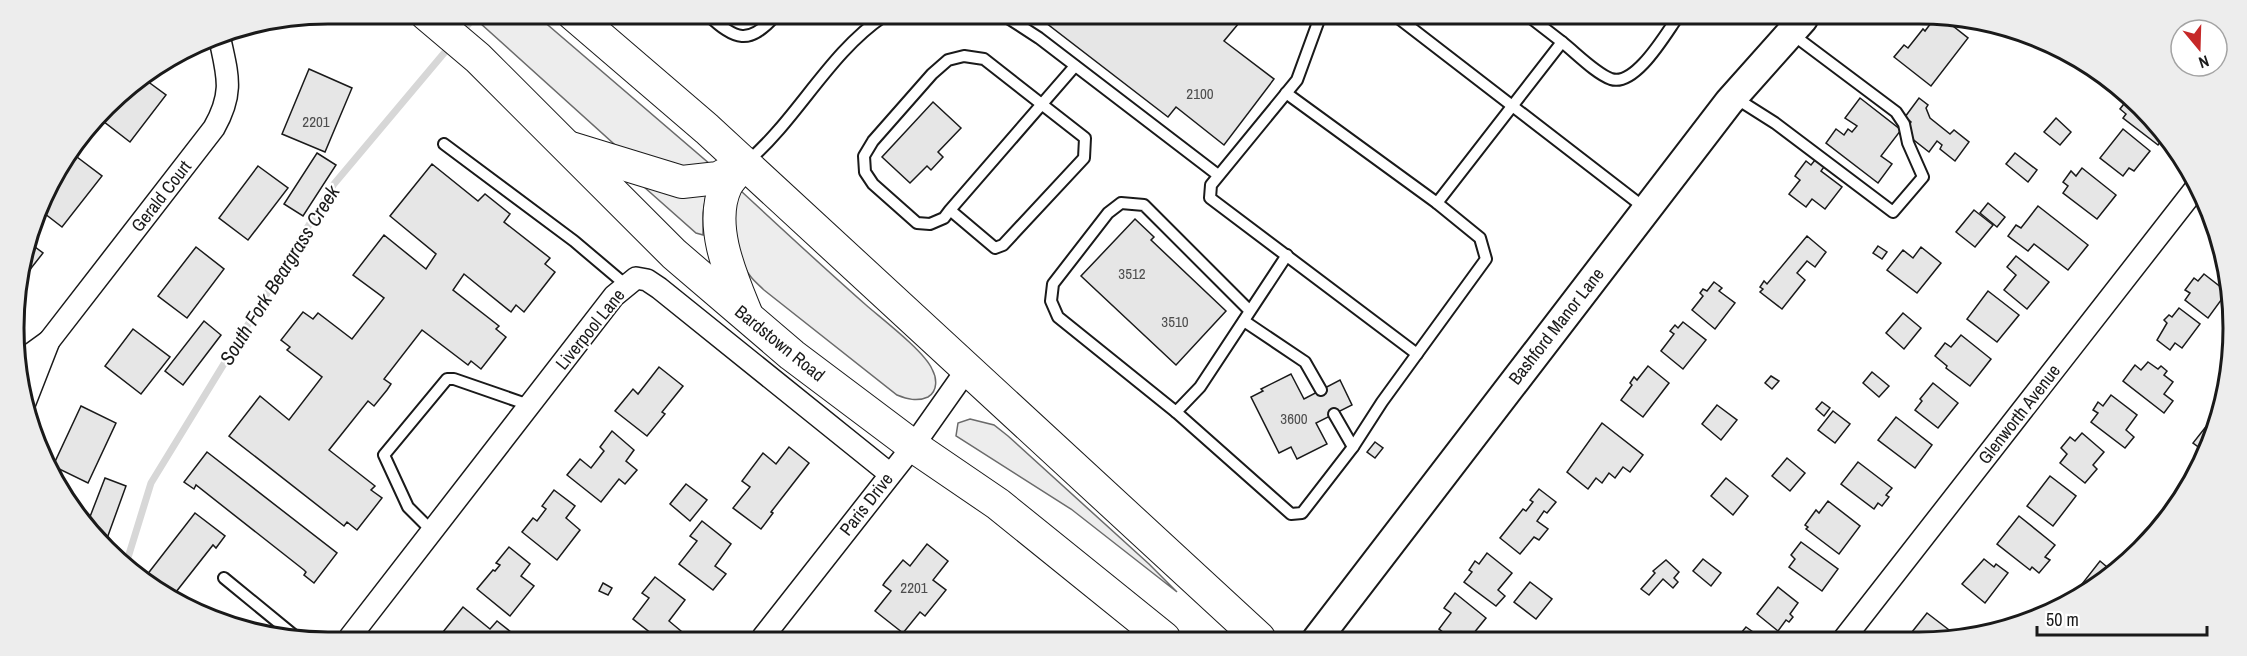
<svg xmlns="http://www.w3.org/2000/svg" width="2247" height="656" viewBox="0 0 2247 656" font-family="'Archivo Narrow',sans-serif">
<rect width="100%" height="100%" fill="#fff"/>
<g fill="#ededed" stroke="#6a6a6a" stroke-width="1.5">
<polygon points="470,14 535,14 711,165 701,172 623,152"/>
<polygon points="635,179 706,195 703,213 703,235 696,233"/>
<path d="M 741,191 C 783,230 824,268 866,305 C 882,319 924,351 932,369 C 937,378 938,391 928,397 C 917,402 907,399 897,395 L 764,290 C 760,286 754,281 751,277 C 736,258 728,212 741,191 Z"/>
<polygon points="970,419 994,425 1008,436 1149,564 1177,592 1071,509 956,436 958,423"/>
</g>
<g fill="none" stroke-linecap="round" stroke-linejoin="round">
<g stroke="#d7d7d7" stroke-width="7">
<polyline points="461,33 477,14"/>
<polyline points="126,564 151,483 334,184 450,46"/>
</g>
</g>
<g fill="#e6e6e6" stroke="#1a1a1a" stroke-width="1.5">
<polygon points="1037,16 1244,17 1224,41 1274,79 1224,145 1176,107 1168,117"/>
<polygon points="1934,19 1944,19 1968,38 1931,86 1894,57 1904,45 1908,48 1923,29 1925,31"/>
<polygon points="309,69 352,88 325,152 282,134"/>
<polygon points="143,78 166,95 130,142 103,121 128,87"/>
<polygon points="1860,98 1901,130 1881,156 1892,164 1878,183 1826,143 1836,129 1844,135 1848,129 1852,132 1857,126 1845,118"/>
<polygon points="1919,98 1928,105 1926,108 1930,118 1950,134 1954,130 1969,142 1955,161 1940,149 1942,145 1937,141 1929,152 1910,137 1909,126 1911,122 1905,117"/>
<polygon points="2127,100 2164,137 2158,145 2123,118 2126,114 2120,109"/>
<polygon points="933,102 961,128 938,152 943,157 931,170 927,166 910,183 882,157"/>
<polygon points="2056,118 2071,132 2060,145 2044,132"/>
<polygon points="2123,129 2150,151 2134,171 2129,168 2123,176 2100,158"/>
<polygon points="317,153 336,165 303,216 284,204"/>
<polygon points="2015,153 2037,170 2028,182 2006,164"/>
<polygon points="73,154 102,176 62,227 40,210 46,189"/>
<polygon points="1815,160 1824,167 1821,171 1842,187 1825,209 1812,199 1806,207 1789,194 1800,180 1795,176 1797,173 1806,161 1811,165"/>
<polygon points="432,164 478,201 485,194 510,214 504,222 550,258 545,264 555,272 524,312 516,305 511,312 464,274 453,290 499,326 496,329 506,337 481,369 471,361 468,365 422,330 384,379 391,384 387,390 374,406 368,401 329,450 375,486 371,490 382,498 357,530 347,522 344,526 229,436 260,396 289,420 322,377 287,350 290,347 281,340 303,312 313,319 318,313 352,339 384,298 353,275 384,235 426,269 436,254 390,216"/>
<polygon points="258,166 288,188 248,240 219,218"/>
<polygon points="2082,168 2116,195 2097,219 2063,193 2068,186 2063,182 2071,171 2076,176"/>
<polygon points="1988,203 2005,217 1997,227 1980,213"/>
<polygon points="2038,206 2088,245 2068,270 2034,244 2028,251 2008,236 2016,225 2021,228"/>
<polygon points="1974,210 1993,225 1975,247 1956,232"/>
<polygon points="1135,219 1154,237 1151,240 1226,311 1176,365 1081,276"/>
<polygon points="1807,236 1826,252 1815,267 1807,261 1797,273 1805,280 1782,309 1760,292 1763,289 1760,287 1764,281 1767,284"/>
<polygon points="31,244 43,253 21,281"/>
<polygon points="1878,246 1887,252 1882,259 1873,253"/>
<polygon points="196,247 224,269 187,318 158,296"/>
<polygon points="1921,247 1941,263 1917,293 1887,270 1903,250 1913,258"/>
<polygon points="2222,253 2227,266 2227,270 2216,261"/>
<polygon points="2016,256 2049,282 2027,309 2004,290 2016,275 2007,267"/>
<polygon points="2204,274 2227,292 2208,318 2185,300 2190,293 2185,290 2194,278 2198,281"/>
<polygon points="1714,282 1722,288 1719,291 1735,303 1715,329 1692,310 1703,296 1700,293 1703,289 1707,291"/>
<polygon points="1988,291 2019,315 1997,342 1967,319"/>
<polygon points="2179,308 2200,324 2182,348 2175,343 2170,350 2157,340 2167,323 2164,320 2169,315 2172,317"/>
<polygon points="1903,313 1921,328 1904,349 1886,333"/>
<polygon points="204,321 221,335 183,385 165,371"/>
<polygon points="1683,322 1706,340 1683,369 1661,351 1674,334 1670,331 1675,325 1678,328"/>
<polygon points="133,329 170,357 141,394 105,366"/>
<polygon points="1961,335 1991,359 1970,386 1946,368 1947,366 1935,356 1945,343 1951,347"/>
<polygon points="2148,362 2158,369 2161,366 2167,371 2164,375 2173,382 2164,394 2173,401 2164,413 2123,381 2135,365 2141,370"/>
<polygon points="1648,366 1669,383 1643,417 1621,400 1632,385 1630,383 1634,377 1637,380"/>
<polygon points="659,367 683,386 662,412 665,414 647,436 615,411 633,389 638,394"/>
<polygon points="1872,372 1889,386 1879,397 1863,383"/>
<polygon points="1291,374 1304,399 1340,380 1352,405 1316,423 1327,444 1297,459 1291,447 1279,453 1251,397 1263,391 1261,389"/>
<polygon points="1771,376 1779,381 1772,389 1765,383"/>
<polygon points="1933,383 1958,403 1938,428 1915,410 1922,401 1920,399"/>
<polygon points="2111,395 2137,415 2126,430 2134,437 2125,448 2091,422 2098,413 2093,410 2098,402 2103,406"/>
<polygon points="1822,402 1830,408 1824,416 1816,409"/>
<polygon points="1717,405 1737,420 1721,440 1702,424"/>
<polygon points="81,406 116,423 88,483 53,466"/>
<polygon points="1833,411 1850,424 1835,443 1818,430"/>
<polygon points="1896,417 1932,445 1915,468 1878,440"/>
<polygon points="1602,423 1643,455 1630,472 1623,467 1615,478 1609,473 1602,483 1596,478 1588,489 1567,472"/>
<polygon points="2208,424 2213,427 2204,451 2193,443"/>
<polygon points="612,431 634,450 626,461 637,470 625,484 619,479 601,502 567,475 580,459 591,468 604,451 600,447"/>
<polygon points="2082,433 2104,452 2093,465 2097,469 2085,483 2060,463 2067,454 2061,448 2070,437 2075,441"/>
<polygon points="1375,442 1383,448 1375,458 1367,452"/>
<polygon points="789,447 809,463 771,512 773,513 761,529 733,508 750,487 742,481 763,453 776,464"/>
<polygon points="207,452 337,553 314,583 304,575 306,572 304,570 196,485 194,489 184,482"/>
<polygon points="1787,458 1805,473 1790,491 1772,476"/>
<polygon points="1858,462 1892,488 1886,495 1889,497 1882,506 1878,503 1874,509 1841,484"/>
<polygon points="2050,476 2076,496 2053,526 2027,506"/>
<polygon points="105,478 126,486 105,544 86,527"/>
<polygon points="1726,478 1748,496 1733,515 1711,496"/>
<polygon points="686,484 707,500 690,521 670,504"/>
<polygon points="1539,489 1556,502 1547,513 1544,511 1537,521 1548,529 1539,540 1534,537 1520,554 1500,538 1523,509 1526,511 1533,502 1530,500"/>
<polygon points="554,490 575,506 566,518 580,530 557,560 522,532 533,518 537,521 546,509 542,506"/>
<polygon points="1828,501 1860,526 1839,554 1806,529 1808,527 1805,525 1816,510 1819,513"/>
<polygon points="195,513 225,536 216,548 213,545 172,597 154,590 143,580"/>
<polygon points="2019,516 2055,545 2045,557 2050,560 2039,573 2032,567 2030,570 1997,544"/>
<polygon points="702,521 731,544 715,566 726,574 713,590 679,564 697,541 690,536"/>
<polygon points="1801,542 1838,569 1822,591 1789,567 1795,559 1791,555"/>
<polygon points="927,544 948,561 933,580 946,590 925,616 920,612 903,633 875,611 891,591 883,585 885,582 903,560 910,566"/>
<polygon points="509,547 530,564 521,576 534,586 510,616 477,589 493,570 495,571 500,565 496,563"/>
<polygon points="1487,553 1512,573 1498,590 1505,596 1496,606 1464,582 1472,572 1469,570 1475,561 1479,564"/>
<polygon points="1703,559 1721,573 1711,586 1693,571"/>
<polygon points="1984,559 1994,567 1996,564 2008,573 1985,603 1962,584"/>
<polygon points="1666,560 1679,572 1674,578 1678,582 1673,588 1663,579 1649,595 1641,589 1655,573 1653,571"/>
<polygon points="2100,561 2114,573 2089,589 2082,584"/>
<polygon points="655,577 685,600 669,621 681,631 676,637 656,637 633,619 649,598 642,593"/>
<polygon points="1530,582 1552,599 1536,619 1514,602"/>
<polygon points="603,583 612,588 608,595 599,591"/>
<polygon points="1778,587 1798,603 1790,614 1793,617 1789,622 1786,620 1778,631 1757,614"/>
<polygon points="1455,593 1486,618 1469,639 1452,639 1439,629 1451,613 1444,608"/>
<polygon points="463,607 490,629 497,621 516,636 439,637"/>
<polygon points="1927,613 1957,636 1961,639 1911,640 1908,637"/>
<polygon points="1746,627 1763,639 1736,639"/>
</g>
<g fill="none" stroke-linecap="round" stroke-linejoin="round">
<g stroke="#1a1a1a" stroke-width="14">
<g id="lane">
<path d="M 708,15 C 735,40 749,46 776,15"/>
<polyline points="1005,16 1039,38 1218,175"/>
<polyline points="1320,17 1297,80 1211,185 1210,198 1417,354"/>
<polyline points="1397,17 1646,209"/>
<polyline points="1531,18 1562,42"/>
<polyline points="1286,93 1437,203"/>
<polyline points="1734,97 1775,123 1893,212 1923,177 1908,143 1904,124 1896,112 1792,34"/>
<polyline points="444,144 574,241 626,285"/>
<path d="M 748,161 C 798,118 829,53 884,16"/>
<polyline points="950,210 995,248 1003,245 1084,158 1085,138 984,59 964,56 948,60 932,74 873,141 864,156 865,172 873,184 917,223 930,224 944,218 950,210 1075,66"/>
<polyline points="1250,311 1144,205 1121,203 1108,213 1053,284 1051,301 1058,317 1176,412 1200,387 1287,255"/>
<polyline points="1244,321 1305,362 1321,390"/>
<path d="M 1176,412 L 1291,514 L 1302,513 L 1353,447 L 1382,402 L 1486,259 L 1480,238 L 1437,203 L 1562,42 C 1576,53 1595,73 1611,79 C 1635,87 1665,35 1677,18"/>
<polyline points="1334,414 1353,447"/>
<polyline points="432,531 408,507 384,455 447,379 454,379 529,405"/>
<polyline points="224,578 296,637"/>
</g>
</g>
<g stroke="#1a1a1a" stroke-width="24">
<g id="street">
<polyline points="20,362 49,341"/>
<path d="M 24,405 L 49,341 L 214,128 C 235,91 227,74 219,35"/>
<polyline points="350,637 614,296 636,278 647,280 659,288 890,474"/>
<polyline points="763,637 913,446 968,368"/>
<polyline points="1843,640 2195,189"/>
</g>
</g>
<g stroke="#1a1a1a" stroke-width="32">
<polyline id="secondary" points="1317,639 1729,102 1803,19"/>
</g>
<g stroke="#1a1a1a" stroke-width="34">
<g id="primary">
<polyline points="426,14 478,58 674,254 792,355 913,446 998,504 1164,638"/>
<polyline points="573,14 707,129 1259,638"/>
<polyline points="571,148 682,182 718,178 745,164"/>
<path d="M 744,164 C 738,171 730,178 726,186 C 708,225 731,276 746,313"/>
</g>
</g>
<use href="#lane" stroke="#fff" stroke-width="10"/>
<use href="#street" stroke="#fff" stroke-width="21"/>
<use href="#secondary" stroke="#fff" stroke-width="28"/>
<use href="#primary" stroke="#fff" stroke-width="32"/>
</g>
<g text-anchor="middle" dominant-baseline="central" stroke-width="4.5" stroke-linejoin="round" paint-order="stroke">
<g font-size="15" fill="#4d4d4d">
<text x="1200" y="93">2100</text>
<text x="316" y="121">2201</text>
<text x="1132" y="273">3512</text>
<text x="1175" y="321">3510</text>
<text x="1294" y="418">3600</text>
<text x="914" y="587">2201</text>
</g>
<g font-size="18" fill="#1a1a1a" stroke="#fff">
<text transform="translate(161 196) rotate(-52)">Gerald Court</text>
<text transform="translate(1556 326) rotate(-52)">Bashford Manor Lane</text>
<text transform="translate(590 329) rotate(-51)">Liverpool Lane</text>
<text transform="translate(780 343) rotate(39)">Bardstown Road</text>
<text transform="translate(2019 414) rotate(-52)">Glenworth Avenue</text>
<text transform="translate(866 504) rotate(-52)">Paris Drive</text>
</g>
<g font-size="20" font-style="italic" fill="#1a1a1a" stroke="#fff">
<text transform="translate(279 275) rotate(-58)">South Fork Beargrass Creek</text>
</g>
</g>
<path d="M0 0H2247V656H0ZM328 24H1919A304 304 0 0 1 2223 328V328A304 304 0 0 1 1919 632H328A304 304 0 0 1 24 328V328A304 304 0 0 1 328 24Z" fill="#ededed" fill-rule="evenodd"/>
<path fill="none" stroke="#1a1a1a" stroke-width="3" d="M328 24H1919A304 304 0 0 1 2223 328V328A304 304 0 0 1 1919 632H328A304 304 0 0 1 24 328V328A304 304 0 0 1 328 24Z"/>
<g transform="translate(2199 48) rotate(161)"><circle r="28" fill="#ffffff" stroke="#a3a3a3" stroke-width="1.5"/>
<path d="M0-4.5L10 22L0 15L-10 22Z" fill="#c62828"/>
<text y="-9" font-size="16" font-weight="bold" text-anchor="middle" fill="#1a1a1a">N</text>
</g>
<path d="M2037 626v9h170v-9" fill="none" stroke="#1a1a1a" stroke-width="3"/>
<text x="2046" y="626" font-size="18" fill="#1a1a1a" stroke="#ffffff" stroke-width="4.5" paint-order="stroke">50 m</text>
</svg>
